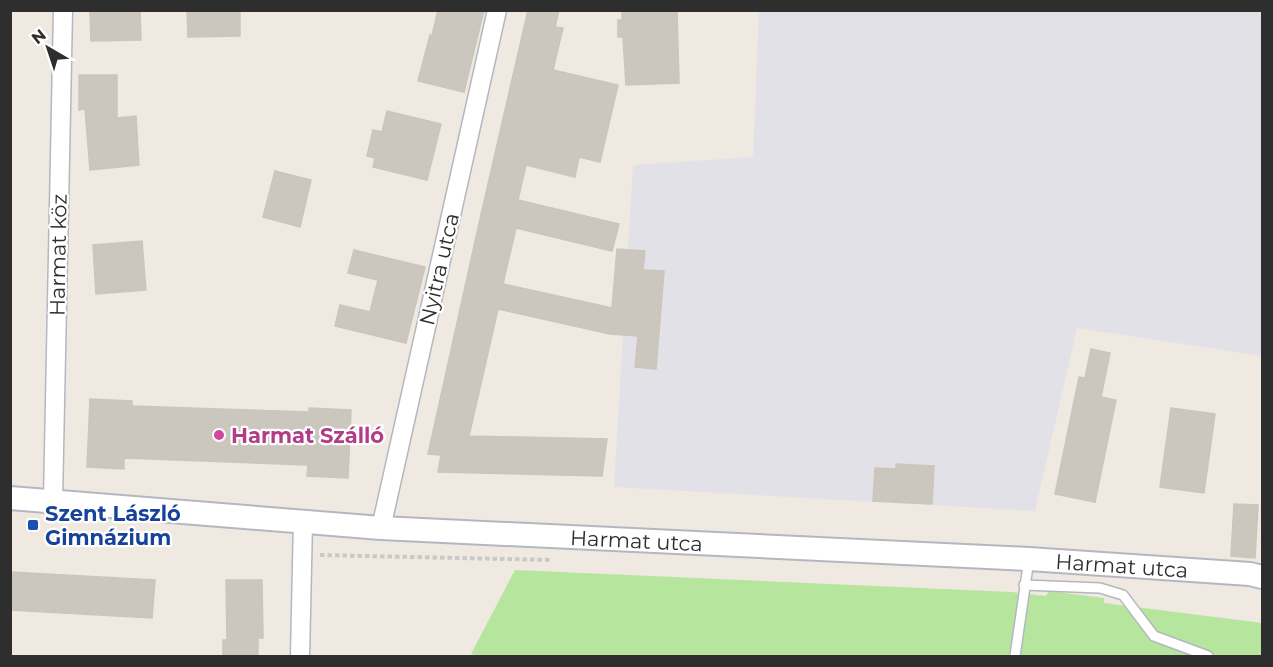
<svg xmlns="http://www.w3.org/2000/svg" width="1273" height="667" viewBox="0 0 1273 667" font-family="Montserrat,sans-serif">
<rect width="100%" height="100%" fill="#efe9e1"/>
<polygon fill="#e3e1e8" points="759,11 1262,11 1262,356 1077,328 1035,511 614,487 633,165 753,157"/>
<polygon fill="#b6e59e" points="515,570 1011,592 1046,596 1049,591 1104,598 1104,603 1262,623 1262,656 479,656 471,654"/>
<g fill="#cbc7bf" stroke="#cbc5ba" stroke-width="1.5">
<polygon points="90,10 140,10 141,40 91,41"/>
<polygon points="187,10 240,10 240,36 188,37"/>
<polygon points="438,10 484,10 464,92 418,81 430,35 432,36"/>
<polygon points="528,10 559,10 555,27 563,28 553,70 618,85 600,162 579,157 575,177 526,165 518,200 619,224 612,251 516,228 503,284 612,308 617,249 645,251 643,270 664,271 656,369 635,367 638,336 610,334 498,309 469,436 607,439 602,476 438,472 441,455 428,454 480,219"/>
<polygon points="622,10 677,10 679,83 626,85 623,37 618,37 618,20 622,20"/>
<polygon points="79,75 117,75 117,118 136,116 139,165 90,170 85,109 79,110"/>
<polygon points="387,111 441,124 427,180 373,167 375,158 367,156 373,130 382,132"/>
<polygon points="275,171 311,180 300,227 263,217"/>
<polygon points="142,241 146,290 96,294 93,245"/>
<polygon points="354,250 425,267 406,343 335,326 340,305 370,312 378,280 348,273"/>
<polygon points="1091,349 1110,353 1101,397 1116,400 1095,502 1055,494 1079,377 1085,378"/>
<polygon points="90,399 132,401 132,406 309,412 309,408 351,410 348,478 307,476 308,465 124,458 124,469 87,467"/>
<polygon points="1171,408 1215,414 1204,493 1160,487"/>
<polygon points="896,464 934,466 932,504 873,501 875,468 896,469"/>
<polygon points="1234,504 1258,505 1255,558 1231,556"/>
<polygon points="10,572 155,580 152,618 10,610"/>
<polygon points="226,580 262,580 263,638 258,638 258,657 223,657 223,640 227,640"/>
</g>
<g fill="none" stroke-linecap="round" stroke-linejoin="round">
<g stroke="#b4b7c1" stroke-width="12">
<g id="service">
<polyline points="1024,585 1100,588 1123,595 1154,636 1208,656"/>
<polyline points="1015,656 1029,559"/>
</g>
</g>
<g stroke="#b4b7c1" stroke-width="21">
<g id="minor">
<polyline points="53,500 63,10"/>
<polyline points="381,528 497,10"/>
<polyline points="300,656 303,521"/>
</g>
</g>
<g stroke="#b4b7c1" stroke-width="26">
<g id="tertiary">
<path id="s1" d="M 10,498 L 381,528 L 1029,559 L 1250,574 L 1262,577"/>
</g>
</g>
<polyline stroke="#c9c9c9" stroke-width="4" stroke-dasharray="4.5 3" stroke-linecap="butt" points="320,555 552,560"/>
<use href="#service" stroke="#fff" stroke-width="9"/>
<use href="#minor" stroke="#fff" stroke-width="18"/>
<use href="#tertiary" stroke="#fff" stroke-width="22"/>
</g>
<circle fill="#d1479c" stroke="#fff" stroke-width="2" cx="219" cy="435" r="6"/>
<rect fill="#1a4fb4" stroke="#fff" stroke-width="2" x="27" y="519" width="12" height="12" rx="3"/>
<g text-anchor="middle" dominant-baseline="central" stroke-width="4.5" stroke-linejoin="round" paint-order="stroke">
<g font-size="21" fill="#2e2e2e" stroke="#fff">
<text transform="translate(58 255) rotate(-89)">Harmat köz</text>
<text transform="translate(439 269) rotate(-77)">Nyitra utca</text>
<text stroke="none"><textPath href="#s1" startOffset="628">Harmat utca</textPath></text>
<text stroke="none"><textPath href="#s1" startOffset="1114">Harmat utca</textPath></text>
</g>
<g font-size="21" font-weight="bold" fill="#b23c85" stroke="#fff" text-anchor="start">
<text x="231" y="435">Harmat Szálló</text>
</g>
<g font-size="21" font-weight="bold" fill="#164399" stroke="#fff" text-anchor="start">
<text x="45" y="513">Szent László<tspan x="45" dy="24">Gimnázium</tspan></text>
</g>
</g>
<rect width="1273" height="667" fill="none" stroke="#2e2e2e" stroke-width="24"/>
<g transform="translate(48 48) rotate(321)" stroke="#ffffff" stroke-width="4.5" paint-order="stroke">
<path d="M0-4.5L10 22L0 15L-10 22Z" fill="#2e2e2e"/>
<text y="-9" font-size="16" font-weight="bold" text-anchor="middle" fill="#2e2e2e">N</text>
</g>
</svg>
